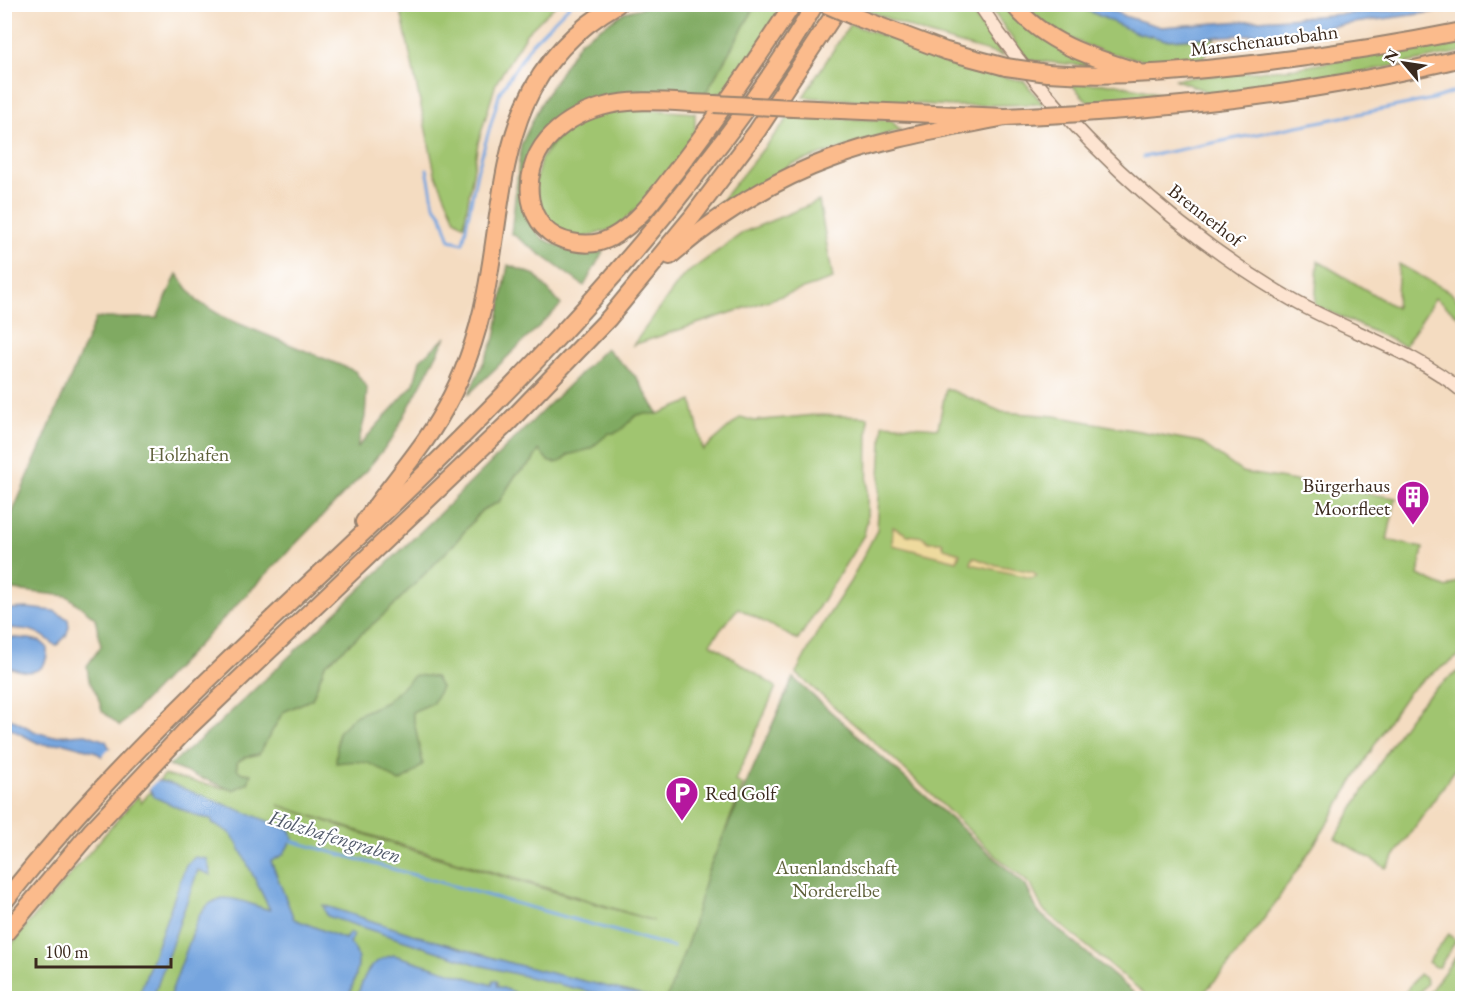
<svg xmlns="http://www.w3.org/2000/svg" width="1467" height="1003" viewBox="0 0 1467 1003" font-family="'EB Garamond',serif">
<rect width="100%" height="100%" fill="#fff"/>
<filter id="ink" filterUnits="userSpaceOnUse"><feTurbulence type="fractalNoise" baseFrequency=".0167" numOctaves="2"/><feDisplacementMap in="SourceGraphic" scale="12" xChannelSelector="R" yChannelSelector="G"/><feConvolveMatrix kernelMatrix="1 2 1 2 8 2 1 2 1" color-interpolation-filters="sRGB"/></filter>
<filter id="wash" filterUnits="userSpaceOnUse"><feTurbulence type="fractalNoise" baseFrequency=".008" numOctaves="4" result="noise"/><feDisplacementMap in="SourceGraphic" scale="24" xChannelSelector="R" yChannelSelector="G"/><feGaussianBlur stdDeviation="1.35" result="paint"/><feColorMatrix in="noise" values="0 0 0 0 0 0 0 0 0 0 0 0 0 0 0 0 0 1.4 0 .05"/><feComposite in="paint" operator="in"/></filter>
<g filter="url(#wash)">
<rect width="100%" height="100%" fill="#f4dcc1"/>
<g fill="#a0c56f" stroke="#6e7846" stroke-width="1.5" fill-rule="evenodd">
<polygon points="861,4 966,5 1003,56 926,34 859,7"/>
<polygon points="407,5 556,5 526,34 496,83 478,143 464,225 455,219 435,173 400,7"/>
<polygon points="756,5 784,5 730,89 703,98"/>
<polygon points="989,5 1007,5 1086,62 1087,66 1027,60"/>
<path d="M 1025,5 L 1076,5 L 1104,18 L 1166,40 L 1215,38 L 1202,60 C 1187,61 1171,63 1156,61 C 1110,57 1056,40 1025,5 Z"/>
<polygon points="850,24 994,75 1024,81 1043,104 954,106 803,97"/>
<polygon points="1462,39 1462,52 1358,73 1216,95 1174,79 1296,68"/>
<polygon points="1070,83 1117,84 1174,97 1090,104"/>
<polygon points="641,109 695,113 695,130 698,134 650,196 616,228 582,238 562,234 540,213 535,183 541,159 554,142 569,128 596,114"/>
<polygon points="789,117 891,120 900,130 792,164 720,212 712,212"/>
<polygon points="819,201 833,279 633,345 683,276 744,232"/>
<polygon points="1318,261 1396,308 1399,264 1450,292 1462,305 1462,319 1435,298 1405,346 1315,305"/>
<path d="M 636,377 L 658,414 L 692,401 L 703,450 L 741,417 L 754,421 L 815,415 L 868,417 L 867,521 L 864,535 L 798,640 L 738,608 L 710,643 L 776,687 L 735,781 L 743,785 L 720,844 L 793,678 L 1026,886 L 1038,912 L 1140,998 L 5,998 L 4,954 L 26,926 L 138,796 L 141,803 L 164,775 L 233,790 L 248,783 L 251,774 L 242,773 L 237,769 L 237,762 L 245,757 L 259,754 L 283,712 L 312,699 L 325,665 L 388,611 L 454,544 L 482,510 L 499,502 L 515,476 L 532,462 L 539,449 ZM 278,805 L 411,848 L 581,898 L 654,921 L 408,849 Z"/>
<polygon points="946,388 1002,412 1055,416 1200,442 1242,472 1396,498 1387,540 1423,548 1418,575 1447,588 1462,579 1462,654 1425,678 1408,693 1390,719 1323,831 1272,908 1228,966 1199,998 1150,998 1043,910 1031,885 995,855 897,762 796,673 817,633 850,582 877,530 883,424 938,428"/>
<path d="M 1462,669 L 1462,760 L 1386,868 L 1335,838 C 1350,814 1364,790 1378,766 C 1402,726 1421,694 1462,669 Z"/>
<polygon points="1449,934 1456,941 1439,967 1435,967 1428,962"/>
<polygon points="1462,948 1462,982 1454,998 1425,998"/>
<polygon points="1419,974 1426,979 1427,983 1415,998 1401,998"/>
</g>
<g fill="#80aa62" stroke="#5e6a40" stroke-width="1.5">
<polygon points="652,5 756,5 703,98 637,91 596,101 524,171 522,198 530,223 543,239 568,250 603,252 584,286 511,233 521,145 540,105 580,41 625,12"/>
<polygon points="508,265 535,275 561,305 468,395 495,338"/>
<polygon points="177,274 197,301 225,318 355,371 367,388 365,417 357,448 414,384 420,360 446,337 392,439 364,473 120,726 102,711 97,694 89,681 87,666 101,646 95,618 67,596 5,589 5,530 96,318 157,318"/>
<path d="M 606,348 L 636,377 L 658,414 C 653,414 643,413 638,415 C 626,420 624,435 609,433 L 590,449 L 568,455 C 562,462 559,464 549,462 L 539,450 L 532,462 L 515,476 L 499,502 L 482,510 L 454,544 L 388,611 L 325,665 L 312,699 L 283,712 L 259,754 L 245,757 L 237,762 L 237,769 L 242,773 L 251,774 L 248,783 L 233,790 L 169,766 L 215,727 L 438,515 Z"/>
<path d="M 415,675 L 435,677 L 441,687 L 433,703 L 412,712 L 423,764 L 411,775 L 399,782 C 374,764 368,758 336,763 L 338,732 L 355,716 L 386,702 Z"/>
<polygon points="793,678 1026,886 1038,912 1140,998 667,998 691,933 707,873"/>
</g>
<g fill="#eeda9e" stroke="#94825e" stroke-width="1.5">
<polygon points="893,527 908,535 923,537 929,542 942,542 944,548 960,553 957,561 892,545"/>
<polygon points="973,557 991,564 1033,572 1037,576 1032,578 971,564"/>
</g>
<g fill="#74a4de" stroke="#58677e" stroke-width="1.5">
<polygon points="1076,5 1102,5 1124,16 1161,27 1398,10 1424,5 1462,5 1462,8 1289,32 1166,40 1134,32"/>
<path d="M 27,608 L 54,611 L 68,619 L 69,627 L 66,636 L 56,646 C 37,629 29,629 5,628 L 5,612 L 8,609 Z"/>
<path d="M 5,637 L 29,639 L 40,641 L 47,647 C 49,677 25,675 5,665 Z"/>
<path d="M 4,715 L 36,732 L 50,736 L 86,734 L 106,741 L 109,747 L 158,781 L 169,783 L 291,830 L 293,838 L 283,855 L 271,861 L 294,919 L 345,939 L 350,932 L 354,935 L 350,943 C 366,959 354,981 348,998 L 169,998 L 199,915 C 221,885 241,903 270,910 L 237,843 L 229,832 L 213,824 L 211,819 L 199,817 L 154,797 L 150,790 L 94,751 L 64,743 L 49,745 L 38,743 L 5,726 Z"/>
<polygon points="195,857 207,859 211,875 198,870 153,998 138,998 186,865"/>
<polygon points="323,905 412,934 514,964 654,998 615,998 479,965 327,916"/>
<path d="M 394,955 L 492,985 L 493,980 L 497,981 L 497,986 L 514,992 L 520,998 L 356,998 C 365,975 367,961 394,955 Z"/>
</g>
<polygon fill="#f4dcc1" points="111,747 158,779 147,791 101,758"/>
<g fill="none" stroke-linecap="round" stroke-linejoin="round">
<g stroke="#74a4de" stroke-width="3">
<polyline points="1143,157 1433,99 1462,89"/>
<polyline points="427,169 434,205 441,214 450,240 463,243 477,172 500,92 532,43 571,4"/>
<polyline points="288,840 673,947"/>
</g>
</g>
</g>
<g filter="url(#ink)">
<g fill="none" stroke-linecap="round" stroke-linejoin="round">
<g stroke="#988370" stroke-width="15">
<path id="secondary" d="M 979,4 C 1056,122 1172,231 1294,301 C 1348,332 1415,351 1462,391"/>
</g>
<g stroke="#988370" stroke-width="20">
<g id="highway">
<path d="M 1013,4 C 1044,43 1091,57 1136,71"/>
<polyline points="853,16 946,51 1006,67"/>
<path d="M 1047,73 C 1121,78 1195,71 1269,62 C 1334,54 1398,44 1462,31"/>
<path d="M 714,104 C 677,103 636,97 601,107 C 580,113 561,124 547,140 C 519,173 523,233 572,242 C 586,245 600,244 612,237 C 638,223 657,195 675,172 C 717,118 755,62 793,4"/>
<polyline points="793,108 1005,117 1046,115"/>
<path d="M 1083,113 C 1209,105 1340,88 1462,58"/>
<path d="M 670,256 C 717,216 773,180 831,159 C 887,138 947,129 1005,117"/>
<path d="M 364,522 C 381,498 399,476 416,453 C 438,424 456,391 468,358 C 517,226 473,87 618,4"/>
<path d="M 4,902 C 107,771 226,662 347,548 C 474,428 598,304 704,165 C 744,114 783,61 815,4"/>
<polyline points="4,935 92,830 187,729 508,423 609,318 693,216 757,131 841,4"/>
</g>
</g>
<use href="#secondary" stroke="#fde4d1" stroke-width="12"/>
<use href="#highway" stroke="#fbbb8c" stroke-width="16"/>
<g stroke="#988370" stroke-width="20" stroke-linecap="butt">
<g id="highway-bridge">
<polyline points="825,4 853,16"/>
<polyline points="1006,67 1047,73"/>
<polyline points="714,104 793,108"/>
<polyline points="1046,115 1083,113"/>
</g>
</g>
<use href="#highway-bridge" stroke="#fbbb8c" stroke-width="16"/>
</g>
</g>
<defs>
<g id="building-pin" transform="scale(1.725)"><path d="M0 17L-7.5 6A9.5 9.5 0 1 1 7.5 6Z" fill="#b5179e" stroke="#fff"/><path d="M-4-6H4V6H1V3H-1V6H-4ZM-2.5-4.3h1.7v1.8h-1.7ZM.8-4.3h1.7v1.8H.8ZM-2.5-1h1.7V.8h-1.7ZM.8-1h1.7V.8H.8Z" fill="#fff"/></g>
<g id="parking-pin" transform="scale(1.725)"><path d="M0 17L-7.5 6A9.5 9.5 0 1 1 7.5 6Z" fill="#b5179e" stroke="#fff"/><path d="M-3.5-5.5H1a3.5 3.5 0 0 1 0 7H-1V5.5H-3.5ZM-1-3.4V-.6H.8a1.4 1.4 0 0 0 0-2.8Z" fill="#fff"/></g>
</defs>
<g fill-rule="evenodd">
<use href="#building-pin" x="1413" y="497"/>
<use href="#parking-pin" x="682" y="793"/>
</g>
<g text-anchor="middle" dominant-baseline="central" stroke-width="4.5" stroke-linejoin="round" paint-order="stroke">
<g font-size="20" fill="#3b2a1e" stroke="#fff">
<text transform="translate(1264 40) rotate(-7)">Marschenautobahn</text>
<text transform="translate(1206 215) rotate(38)">Brennerhof</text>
</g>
<g font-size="20" fill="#5e603a" stroke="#fff">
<text x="189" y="454">Holzhafen</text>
<text x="836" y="867">Auenlandschaft<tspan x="836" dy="23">Norderelbe</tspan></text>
</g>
<g font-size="20" fill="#3b2a1e" stroke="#fff" text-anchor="end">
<text x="1390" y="485">Bürgerhaus<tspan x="1390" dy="23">Moorfleet</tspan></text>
<text x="705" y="793" text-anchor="start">Red Golf</text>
</g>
<g font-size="21" font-style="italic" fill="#525b6b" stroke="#fff">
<text transform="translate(335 836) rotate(17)">Holzhafengraben</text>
</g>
</g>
<rect width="1467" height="1003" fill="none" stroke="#fff" stroke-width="24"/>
<g transform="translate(1404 63) rotate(299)" stroke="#ffffff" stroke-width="4.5" paint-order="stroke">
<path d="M0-4.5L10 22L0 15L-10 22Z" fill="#3b2a1e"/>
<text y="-9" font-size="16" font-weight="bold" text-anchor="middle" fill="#3b2a1e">N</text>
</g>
<path d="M36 958v9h135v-9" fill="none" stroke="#3b2a1e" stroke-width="3"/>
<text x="45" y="958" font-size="18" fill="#3b2a1e" stroke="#ffffff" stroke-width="4.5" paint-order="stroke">100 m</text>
</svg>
